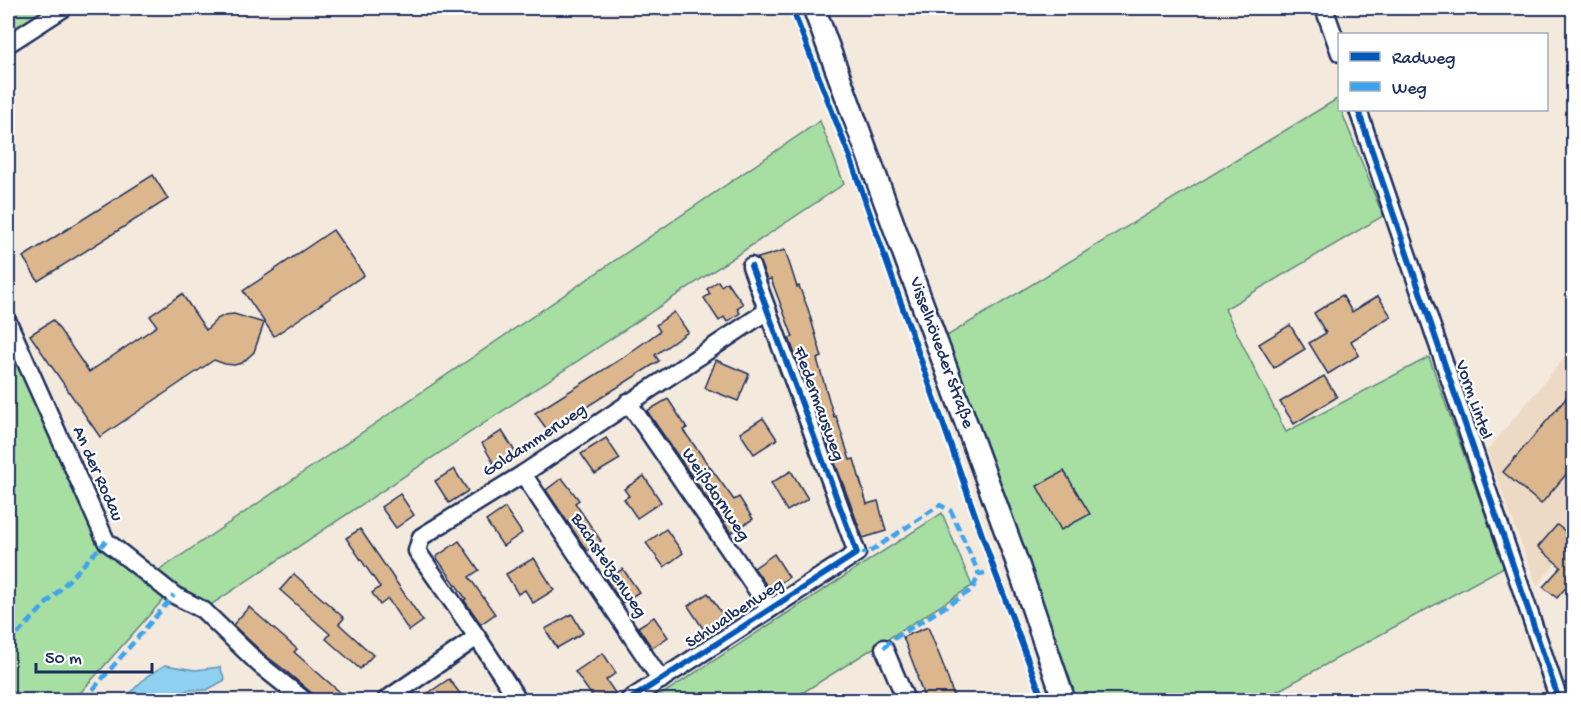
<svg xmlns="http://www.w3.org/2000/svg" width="1581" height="708" viewBox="0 0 1581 708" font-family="'Gochi Hand',sans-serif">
<rect width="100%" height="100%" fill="#f4e9dd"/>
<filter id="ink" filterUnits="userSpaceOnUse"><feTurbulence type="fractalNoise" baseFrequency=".0167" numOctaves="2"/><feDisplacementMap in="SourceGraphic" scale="12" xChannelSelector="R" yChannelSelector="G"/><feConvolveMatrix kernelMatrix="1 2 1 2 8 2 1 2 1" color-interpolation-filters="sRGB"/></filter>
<g filter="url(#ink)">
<polygon fill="#eddac5" points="1573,347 1573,542 1537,586 1487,451"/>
<g fill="#a7dea2" stroke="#618680" stroke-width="1.5">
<polygon points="8,8 50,8 8,36"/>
<polygon points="1337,99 1340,110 1341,110 1383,216 1225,309 1286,432 1429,357 1504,567 1261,700 1073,700 937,342"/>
<polygon points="820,121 844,184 203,610 151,576"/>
<polygon points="8,332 104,542 168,594 74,700 8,700"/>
<polygon points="942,513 972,586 791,700 653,700"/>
</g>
<polygon fill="#8fd0f0" stroke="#6190b6" stroke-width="1.5" points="165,665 195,670 220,667 225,680 207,690 188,690 166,700 128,700 128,695 147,676"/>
<g fill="#dcb78d" stroke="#1b2f5e" stroke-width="1.5">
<polygon points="153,175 168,199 38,281 23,257"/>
<polygon points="333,230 364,275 274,336 243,291"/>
<polygon points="785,250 797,287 799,286 808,309 822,357 817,359 834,417 836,416 850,460 854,459 867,504 878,501 886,531 863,538 789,338 793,337 771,279 767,280 758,258"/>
<polygon points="718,281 721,286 727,282 743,304 737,308 740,313 727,322 724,317 719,321 704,298 710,294 707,289"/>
<polygon points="182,294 206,330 217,319 225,315 234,314 264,323 254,352 242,363 234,365 225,364 214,360 100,437 30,335 53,320 89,372 157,326 150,316"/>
<polygon points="1342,295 1352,312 1378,296 1391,316 1351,341 1359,355 1328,374 1309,343 1326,333 1314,313"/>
<polygon points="674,312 688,332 655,355 659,361 591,404 551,435 535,413 621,359 660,331 656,325"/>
<polygon points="1290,325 1305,349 1274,368 1259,344"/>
<polygon points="716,360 749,374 738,401 705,388"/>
<polygon points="1324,376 1337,397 1294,424 1280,402"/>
<polygon points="1574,389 1574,465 1541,504 1503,472"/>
<polygon points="668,399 687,428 683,430 734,500 739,497 753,519 731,533 647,411"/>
<polygon points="763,418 777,439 754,454 740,433"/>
<polygon points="502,431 516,453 495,466 482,443"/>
<polygon points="606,438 620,459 595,474 581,454"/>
<polygon points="454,469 468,491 449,503 435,481"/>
<polygon points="791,471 808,499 787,511 771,483"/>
<polygon points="1064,471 1090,514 1061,530 1037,486"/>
<polygon points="644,476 661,502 637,518 624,499 629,496 624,489"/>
<polygon points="562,478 579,500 575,503 601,541 587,551 546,490"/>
<polygon points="400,494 414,515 396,528 381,507"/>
<polygon points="505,508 522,533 503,546 486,521"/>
<polygon points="1557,525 1574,538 1574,578 1557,598 1543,587 1561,567 1538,547"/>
<polygon points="360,529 423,621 409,631 388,599 380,605 372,593 380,587 346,538"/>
<polygon points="666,529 683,553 664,567 646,543"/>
<polygon points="459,541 479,570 469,577 495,614 481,624 464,600 466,599 436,557"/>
<polygon points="774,554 789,577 770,590 754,568"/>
<polygon points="534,558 554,590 533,603 525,590 518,594 506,574"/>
<polygon points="623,569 639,592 622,603 606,579"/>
<polygon points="294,574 344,618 339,624 373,655 360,669 326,639 330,634 280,590"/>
<polygon points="708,593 724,617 704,630 688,606"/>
<polygon points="249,607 297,649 294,652 349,700 320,700 281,667 266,656 233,625"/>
<polygon points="572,614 583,633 557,648 545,629"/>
<polygon points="654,617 668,637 652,648 638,627"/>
<polygon points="928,627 944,667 955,700 925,700 917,677 918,676 903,637"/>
<polygon points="603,653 616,673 606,680 616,694 606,700 595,700 575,672"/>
<polygon points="449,679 465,700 418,700"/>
</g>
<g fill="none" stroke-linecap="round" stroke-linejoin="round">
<g stroke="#1b2f5e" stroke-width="21">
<g id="minor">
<polyline points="1324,8 1340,53"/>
<polyline points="8,44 64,8"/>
<polyline points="1358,110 1559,700"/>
<polyline points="8,322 106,541 174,595 203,610 259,664 304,700"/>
<polyline points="628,402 770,609"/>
<polyline points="523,474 661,680"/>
<polyline points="477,637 417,551 421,537 523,474 767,311"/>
<polyline points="884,648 906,700"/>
<polyline points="386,700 477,637 518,700"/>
<polyline points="629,700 857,553 751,266"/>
</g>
</g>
<g stroke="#1b2f5e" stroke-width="26">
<polyline id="major" points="814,8 1017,562 1064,700"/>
</g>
<use href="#minor" stroke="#fff" stroke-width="16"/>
<use href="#major" stroke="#fff" stroke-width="21"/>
<g stroke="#3da3ed" stroke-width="4.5" stroke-dasharray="9 4.5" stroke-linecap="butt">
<polyline points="857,553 868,553 940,505 951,511 979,574"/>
<polyline points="8,644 106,541"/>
<polyline points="884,648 890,641 972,590 979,574 985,573"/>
<polyline points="84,700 174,595"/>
</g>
<g stroke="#fff" stroke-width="10">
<g id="cycleway">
<polyline points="792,8 851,160 995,572 1043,700"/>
<polyline points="1358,110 1559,700"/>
<polyline points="629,700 857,553 751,266"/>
</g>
</g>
<use href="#cycleway" stroke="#0057b8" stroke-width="6"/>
</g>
</g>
<g text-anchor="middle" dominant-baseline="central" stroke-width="4.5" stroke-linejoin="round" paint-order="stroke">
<g font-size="18" fill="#1b2f5e" stroke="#fff">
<text transform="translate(941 353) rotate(70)">Visselhöveder Straße</text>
<text transform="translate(1473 400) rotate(71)">Vorm Lintel</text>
<text transform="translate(818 404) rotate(70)">Fledermausweg</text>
<text transform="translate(535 441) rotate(-33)">Goldammerweg</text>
<text transform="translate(97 474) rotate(66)">An der Rodau</text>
<text transform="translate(715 495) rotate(56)">Weißdornweg</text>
<text transform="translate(608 566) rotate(56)">Bachstelzenweg</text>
<text transform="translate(735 614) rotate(-33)">Schwalbenweg</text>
</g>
</g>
<rect width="1581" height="708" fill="none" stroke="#fff" stroke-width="30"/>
<rect x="15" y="15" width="1551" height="678" fill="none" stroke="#1b2f5e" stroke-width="2" filter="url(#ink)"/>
<rect x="1338" y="33" width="210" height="78" fill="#ffffff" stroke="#a4acbf" stroke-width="1.5"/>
<rect x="1350" y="52" width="30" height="9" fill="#0057b8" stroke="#a4acbf" stroke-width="1.5"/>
<text x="1392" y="63" font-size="18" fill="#1b2f5e">Radweg</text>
<rect x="1350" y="82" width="30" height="9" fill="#3da3ed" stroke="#a4acbf" stroke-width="1.5"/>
<text x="1392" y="93" font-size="18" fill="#1b2f5e">Weg</text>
<path d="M36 663v9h116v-9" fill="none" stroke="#1b2f5e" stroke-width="3"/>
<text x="45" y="663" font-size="18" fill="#1b2f5e" stroke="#ffffff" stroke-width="4.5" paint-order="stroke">50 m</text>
</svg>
